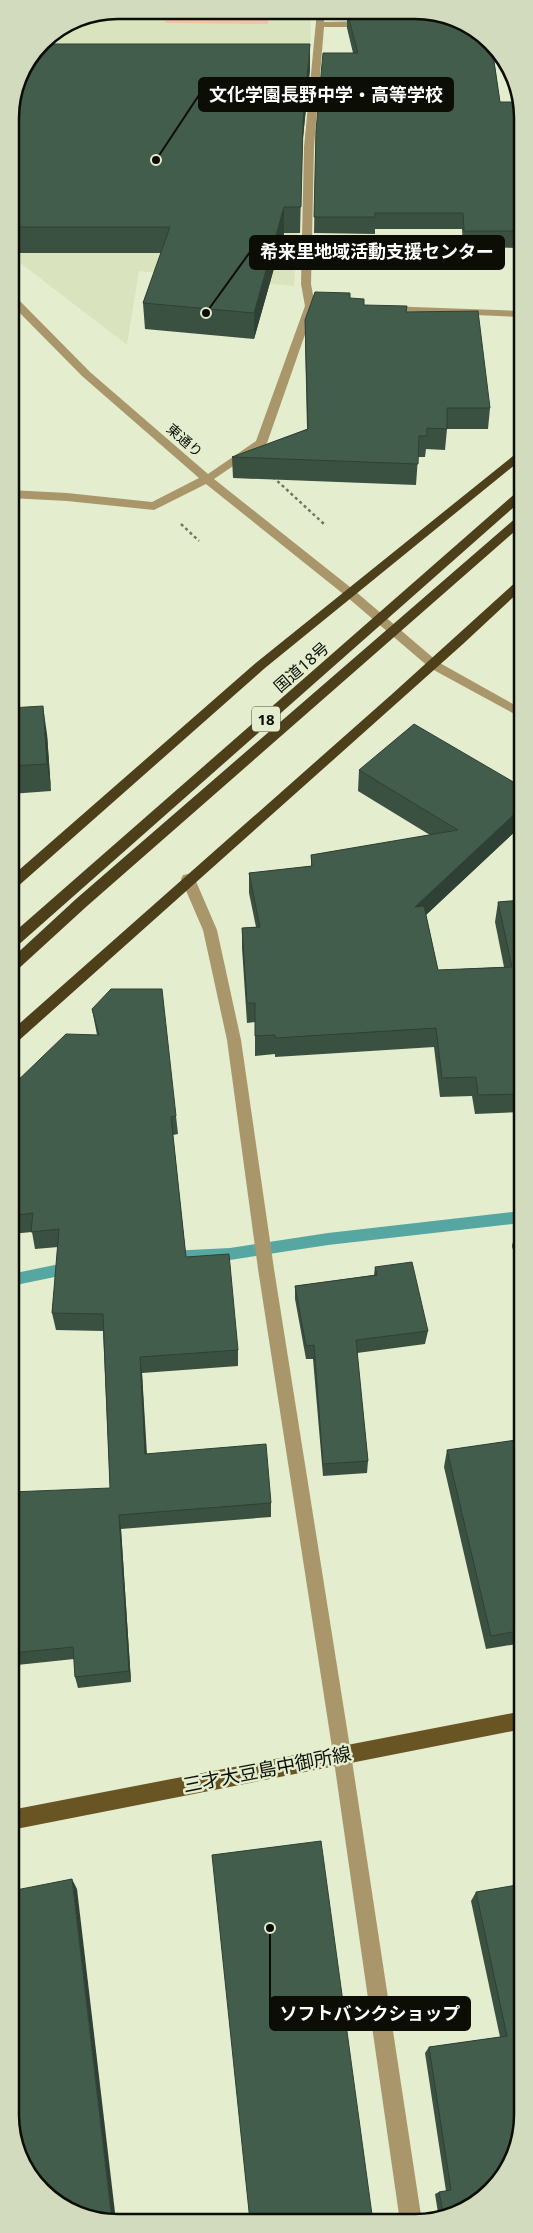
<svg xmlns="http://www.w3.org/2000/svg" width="533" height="2233" viewBox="0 0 533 2233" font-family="'Noto Sans','Noto Sans JP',sans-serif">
<rect width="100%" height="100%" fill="#e4edce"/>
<polygon fill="#d9e4be" points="118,10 309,11 311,32 294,286 139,271 127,345 10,255 10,111 42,41 77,18"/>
<polygon fill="#f5c2a4" points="167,10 269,11 268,24 165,23"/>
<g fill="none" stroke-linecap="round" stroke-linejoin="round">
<g fill="#56a7a2" fill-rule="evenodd">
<polygon points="522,1211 522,1223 328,1245 230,1260 169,1263 164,1261 162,1257 164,1253 169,1251 230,1248 328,1233"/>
<polygon points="74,1261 79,1262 81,1267 79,1272 11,1286 11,1274"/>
</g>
<g stroke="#727764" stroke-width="2.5" stroke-dasharray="3 3" stroke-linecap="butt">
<polyline points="273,477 324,524"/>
<polyline points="181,524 199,541"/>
</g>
<g fill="#aa966b" fill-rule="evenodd">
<polygon points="317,11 325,11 324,22 368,21 372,24 368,27 324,27 314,147 311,284 315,306 267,443 214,479 355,591 438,662 522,709 522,718 430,668 347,597 206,484 154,510 67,501 10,498 10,490 67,493 152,502 199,478 82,376 10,303 10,294 14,295 90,372 208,474 256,441 305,306 301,284 304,147"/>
<polygon points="386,306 522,311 522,317 382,311 382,307"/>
<polygon points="188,874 193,875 195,879 217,930 241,1040 274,1269 351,1754 422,2222 400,2222 333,1754 258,1269 227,1040 203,930 181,879 183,875"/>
</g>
<polygon fill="#695524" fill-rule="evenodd" points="523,1711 523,1729 11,1830 11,1810"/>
<g fill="#4e3f1b" fill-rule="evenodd">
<polygon points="522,451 522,459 265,668 16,888 11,889 11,877 257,662 518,452"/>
<polygon points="518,491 522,491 522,500 16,947 11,948 11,935"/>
<polygon points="522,515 522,525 86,907 16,971 11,972 11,959 76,899 518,516"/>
<polygon points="522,579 522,589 463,644 16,1043 11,1045 11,1031 391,695 518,580"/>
</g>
</g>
<g fill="#3a5041">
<polygon points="343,12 436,12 492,42 494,46 492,46 500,102 522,103 522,248 463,247 462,229 375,229 375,234 314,233 316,131 353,53 347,28 347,20 345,20"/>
<polygon points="52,44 310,69 302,147 300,233 284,233 254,339 145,329 143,303 161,253 10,253 10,111"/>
<polygon points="350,298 364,305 406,312 490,408 488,429 447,429 445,450 426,449 425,457 418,457 416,485 233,478 232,457 307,429 305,341 305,320"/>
<polygon points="10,708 47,734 51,791 10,794"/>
<polygon points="359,770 522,787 522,825 426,915 438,970 504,967 495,922 498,902 522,900 522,1112 475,1114 472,1096 440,1097 434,1047 275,1057 275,1054 255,1056 255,1022 247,1023 242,948 242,928 256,927 249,893 249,873 311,866 311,855 430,835 358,791"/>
<polygon points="92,1009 176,1116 178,1134 173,1135 186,1257 238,1350 238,1366 142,1373 147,1454 271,1503 271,1517 121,1529 131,1682 78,1688 75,1677 74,1659 17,1665 12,1653 110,1488 103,1331 56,1330 52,1313 58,1247 35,1249 32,1232 11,1234 11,1087 97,1035"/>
<polygon points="522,1225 522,1287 512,1246 517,1226"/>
<polygon points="375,1267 428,1331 425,1344 357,1353 368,1461 367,1473 323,1476 313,1359 306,1359 295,1299 295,1286 374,1275"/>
<polygon points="523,1439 523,1643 486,1649 444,1467 447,1450"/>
<polygon points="523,1884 523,2122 469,2209 439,2219 435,2194 439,2192 446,2191 425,2053 429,2047 500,2037 471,1901 476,1892"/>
</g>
<g fill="#2f4135">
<polygon points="52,35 53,48 47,44 48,37"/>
<polygon points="310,44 310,69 302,147 300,233 303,122"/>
<polygon points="284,207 284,233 254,339 254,313"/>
<polygon points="43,706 47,734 51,791 47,764"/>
<polygon points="522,807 522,825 413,927 415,907"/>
<polygon points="140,1357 142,1373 147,1469 145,1454"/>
<polygon points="119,1515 121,1529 131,1682 129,1671"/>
<polygon points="72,1879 77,1889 116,2221 112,2221"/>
</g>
<g fill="#435d4c" stroke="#2f4135">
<polygon points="347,12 436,12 491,41 500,102 522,102 522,231 464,231 463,213 375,213 375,217 314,217 316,131 323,53 358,53"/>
<polygon points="48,37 47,44 310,44 303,122 301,207 284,207 254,313 143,303 170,227 10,227 10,111 18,76 42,41"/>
<polygon points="315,292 350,293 350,298 364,299 364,305 407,306 406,312 478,311 490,408 447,408 447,429 427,428 427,436 419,436 418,464 232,457 308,429 305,320"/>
<polygon points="43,706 47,764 10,766 10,708"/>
<polygon points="414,724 522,787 522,807 415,907 424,906 438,970 512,967 498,902 522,900 522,1094 478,1095 476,1077 442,1078 436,1028 275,1038 275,1035 255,1036 255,1003 247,1003 242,928 260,927 249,873 312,866 311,855 458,830 359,770"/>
<polygon points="111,989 162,989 176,1116 171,1117 186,1257 229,1254 238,1350 140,1357 145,1454 266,1444 271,1503 119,1515 129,1671 75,1677 73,1647 12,1653 11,1619 11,1492 110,1488 103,1314 52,1313 59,1229 31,1232 33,1213 11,1216 11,1087 66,1034 99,1035 92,1009"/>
<polygon points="522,1225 522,1249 517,1226"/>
<polygon points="412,1262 428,1331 356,1340 368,1461 323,1464 314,1345 306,1346 295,1286 377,1275 375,1267"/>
<polygon points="523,1439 523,1630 491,1636 447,1450"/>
<polygon points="321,1841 373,2222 250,2221 212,1855"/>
<polygon points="72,1879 112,2221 97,2221 41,2191 11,2130 11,1891"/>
<polygon points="523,1884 523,2122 496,2186 469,2209 444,2217 439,2192 451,2190 429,2047 507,2036 476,1892"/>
</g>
<g text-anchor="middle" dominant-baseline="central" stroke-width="5" stroke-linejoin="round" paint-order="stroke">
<g font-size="14" fill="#0c0e05" stroke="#e4edce">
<text transform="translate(185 440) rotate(41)">東通り</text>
</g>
<rect fill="#e4edce" stroke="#4d5141" stroke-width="1" x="252" y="706.5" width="28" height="25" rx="4"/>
<g font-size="15" font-weight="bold" fill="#0c0e05">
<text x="266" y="719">18</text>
</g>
<g font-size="16" fill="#0c0e05" stroke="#e4edce">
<text transform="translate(301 667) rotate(-41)">国道18号</text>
</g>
<g font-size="19" fill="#0c0e05" stroke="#e4edce">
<text transform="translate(267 1769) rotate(-11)">三才大豆島中御所線</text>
</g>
</g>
<path d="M0 0H533V2233H0ZM118 19H415A99 99 0 0 1 514 118V2115A99 99 0 0 1 415 2214H118A99 99 0 0 1 19 2115V118A99 99 0 0 1 118 19Z" fill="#d3dbbe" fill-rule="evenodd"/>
<path fill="none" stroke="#0c0e05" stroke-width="2.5" d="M118 19H415A99 99 0 0 1 514 118V2115A99 99 0 0 1 415 2214H118A99 99 0 0 1 19 2115V118A99 99 0 0 1 118 19Z"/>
<path fill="none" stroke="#0c0e05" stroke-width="2" d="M156 160L199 95M206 313L250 252M270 1928L270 2013"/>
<g fill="#0c0e05" stroke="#e4edce" stroke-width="2">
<circle cx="156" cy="160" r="5"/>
<circle cx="206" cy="313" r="5"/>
<circle cx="270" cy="1928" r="5"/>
</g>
<g fill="#0c0e05" stroke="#0c0e05" stroke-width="2">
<rect x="199" y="78" width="254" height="33" rx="5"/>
<rect x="250" y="236" width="254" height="33" rx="5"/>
<rect x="270" y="1997" width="200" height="33" rx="5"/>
</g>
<g font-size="18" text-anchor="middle" font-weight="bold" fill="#fff">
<text x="326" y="101">文化学園長野中学・高等学校</text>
<text x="377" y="258">希来里地域活動支援センター</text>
<text x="370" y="2020">ソフトバンクショップ</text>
</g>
</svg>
